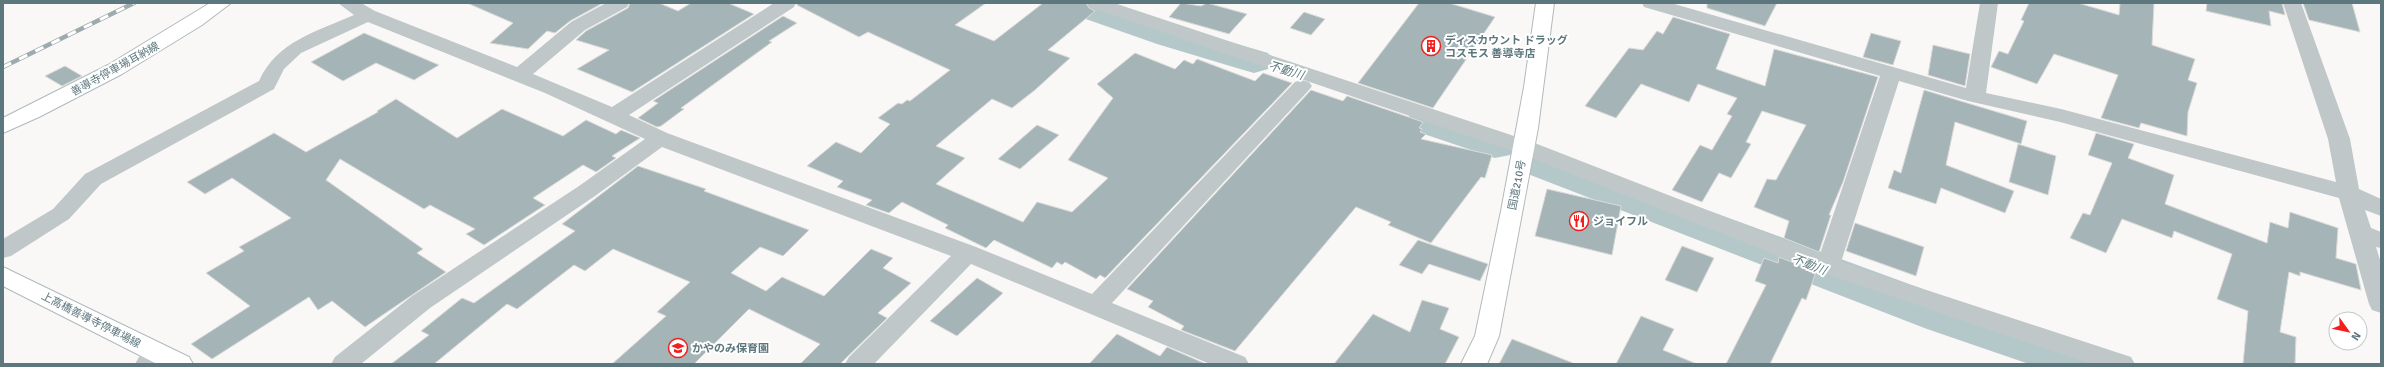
<svg xmlns="http://www.w3.org/2000/svg" width="2384" height="367" viewBox="0 0 2384 367" font-family="Signika,'Noto Sans JP',sans-serif">
<rect width="100%" height="100%" fill="#f9f8f6"/>
<g fill="none" stroke-linecap="round" stroke-linejoin="round">
<g fill="#b5c8c9" fill-rule="evenodd">
<polygon points="1058,3 1111,3 1183,28 1268,53 1273,61 1268,69 1254,73 1240,69 1157,44 1063,11"/>
<polygon points="1426,108 1510,135 1516,145 1510,155 1495,158 1412,130 1406,121 1412,112"/>
<polygon points="1535,147 1961,303 2103,350 2110,364 2029,364 1927,329 1520,171 1514,161 1520,151"/>
</g>
</g>
<g fill="#a5b4b7" stroke="#dbdad8">
<polygon points="467,3 603,3 570,21 555,33 547,31 528,49 490,43 513,23"/>
<polygon points="630,3 659,3 678,11 691,3 728,3 754,14 632,92 577,69 609,50 576,40 586,31 628,8"/>
<polygon points="797,3 986,3 955,25 994,41 1043,3 1086,3 1089,8 1095,11 1048,50 1070,58 1035,90 1012,108 992,99 936,146 965,158 936,184 1023,222 1037,202 1072,212 1108,178 1068,160 1113,98 1097,84 1135,53 1175,69 1184,60 1193,64 1197,59 1255,81 1263,73 1292,83 1105,278 1100,275 1096,279 1065,262 1062,265 1057,262 1052,268 994,240 986,248 945,228 948,225 902,202 889,213 866,205 872,200 837,187 843,181 807,166 836,142 861,153 890,124 878,118 898,103 902,104 907,100 910,101 950,70 868,32 859,37 797,5"/>
<polygon points="1181,3 1201,6 1207,3 1247,14 1229,34 1169,17"/>
<polygon points="1419,3 1449,3 1495,17 1433,108 1358,83"/>
<polygon points="1707,3 1777,3 1765,26 1707,8"/>
<polygon points="2029,3 2078,3 2119,15 2120,3 2154,3 2152,45 2195,59 2188,80 2197,83 2188,112 2187,136 2141,123 2139,128 2101,118 2118,75 2054,54 2037,84 1991,67 1999,51 2008,54 2024,21 2021,20"/>
<polygon points="2207,3 2282,3 2285,15 2269,11 2271,26 2206,11"/>
<polygon points="2303,3 2352,3 2360,32 2309,20"/>
<polygon points="1304,12 1325,19 1311,35 1290,28"/>
<polygon points="783,16 797,23 769,41 772,42 681,108 684,109 661,126 657,127 638,118 658,103 653,101"/>
<polygon points="1673,17 1730,34 1716,69 1765,86 1774,49 1878,77 1843,182 1829,215 1831,215 1819,252 1784,238 1789,221 1754,207 1767,179 1776,180 1806,125 1762,111 1746,142 1751,144 1731,178 1719,173 1702,202 1672,190 1700,145 1712,150 1732,116 1727,114 1737,98 1698,84 1689,102 1641,84 1616,118 1585,106 1629,48 1643,50 1657,31 1663,34"/>
<polygon points="364,33 439,65 414,80 376,63 343,81 311,62"/>
<polygon points="1871,33 1901,41 1893,65 1863,57"/>
<polygon points="1933,45 1970,54 1965,86 1928,75"/>
<polygon points="65,66 82,76 62,86 45,76"/>
<polygon points="1311,90 1343,101 1347,96 1423,122 1419,128 1422,129 1420,132 1426,134 1421,139 1492,155 1485,178 1481,177 1431,243 1388,225 1391,222 1356,207 1235,351 1181,330 1184,326 1148,307 1153,301 1127,289"/>
<polygon points="1924,90 2027,121 2021,144 1955,122 1946,165 2014,191 2005,213 1941,188 1936,204 1888,188 1894,170 1901,173"/>
<polygon points="396,99 457,138 502,109 563,136 586,120 616,134 621,130 640,138 612,156 616,158 596,172 583,165 533,198 545,205 484,245 466,234 475,229 430,205 424,209 340,159 326,180 423,249 417,253 446,272 365,327 332,301 318,310 309,297 212,359 191,344 250,306 206,273 244,251 239,247 291,218 232,178 205,194 187,182 274,133 306,152 378,112 377,111"/>
<polygon points="1037,125 1059,135 1020,169 998,159"/>
<polygon points="2096,133 2134,144 2128,158 2174,175 2165,204 2267,243 2270,222 2288,228 2290,212 2338,228 2336,258 2356,264 2361,290 2300,272 2300,276 2289,272 2280,332 2296,337 2295,364 2243,364 2248,311 2217,299 2232,254 2174,231 2172,238 2122,219 2106,253 2070,238 2083,213 2090,215 2112,163 2088,155"/>
<polygon points="2018,144 2056,156 2048,195 2009,182"/>
<polygon points="638,166 706,189 704,191 809,230 783,256 760,247 731,273 766,291 782,277 824,296 871,249 893,258 883,268 911,283 878,313 887,318 840,364 800,364 820,344 749,309 694,364 612,364 666,316 657,312 690,282 613,249 585,271 574,265 517,309 507,304 434,364 391,364 429,335 421,331 462,298 474,303 575,231 562,224"/>
<polygon points="1547,189 1621,206 1612,255 1535,236"/>
<polygon points="1855,223 1924,247 1916,276 1846,251"/>
<polygon points="1418,240 1488,264 1480,281 1429,264 1422,274 1399,265"/>
<polygon points="1682,246 1714,258 1697,292 1665,280"/>
<polygon points="1779,257 1816,272 1806,300 1802,298 1770,364 1726,364 1766,285 1755,281 1764,258 1778,263"/>
<polygon points="977,278 1003,293 957,336 930,321"/>
<polygon points="1422,300 1449,308 1440,329 1459,337 1445,364 1334,364 1373,314 1410,332"/>
<polygon points="1641,316 1674,329 1663,350 1697,364 1616,364"/>
<polygon points="1117,334 1160,356 1167,347 1206,364 1089,364"/>
<polygon points="1512,339 1573,363 1573,364 1499,364"/>
</g>
<g fill="none" stroke-linecap="round" stroke-linejoin="round">
<g stroke="#afbabd" stroke-width="2">
<g id="secondary">
<polygon points="210,3 231,3 202,25 122,74 39,117 3,133 3,118 108,65"/>
<polygon points="3,267 189,357 193,364 157,364 3,286"/>
</g>
</g>
<g stroke="#b3babc" stroke-width="2">
<polygon id="trunk" points="1536,3 1554,3 1538,128 1499,336 1487,364 1461,364 1475,336 1501,211 1524,87"/>
</g>
<g fill="#bfc7c9" fill-rule="evenodd">
<path d="M 338,3 L 361,3 L 375,11 L 517,67 L 571,22 L 606,3 L 629,3 L 627,7 L 585,30 L 533,74 L 612,107 L 774,3 L 796,3 L 794,7 L 629,115 L 667,133 L 976,247 L 1092,294 L 1295,82 L 1302,80 L 1309,82 L 1312,86 L 1309,90 L 1112,303 L 1245,357 L 1249,364 L 1210,364 L 971,264 L 874,364 L 845,364 L 849,357 L 951,256 L 662,147 L 595,196 L 430,308 L 361,364 L 331,364 L 335,357 L 412,296 L 579,186 L 645,139 L 545,93 L 368,22 L 301,53 L 284,69 L 274,89 L 101,184 L 69,219 L 11,256 L 3,258 L 3,239 L 53,209 L 85,174 L 259,81 C 277,41 316,32 354,15 Z"/>
<polygon points="1087,3 1114,3 1532,142 1820,254 1880,76 1644,7 1642,3 1671,3 1966,88 1980,3 1998,3 1986,93 2061,109 2336,182 2328,139 2283,3 2301,3 2350,139 2359,189 2381,199 2381,216 2365,210 2371,228 2381,232 2381,248 2376,247 2381,263 2381,313 2372,310 2369,304 2339,198 2060,122 1968,101 1899,81 1841,262 2131,357 2135,364 2092,364 1820,272 1516,152 1089,7"/>
<polygon points="161,346 170,349 174,356 170,363 135,364 139,357"/>
</g>
<use href="#secondary" fill="#fff" fill-rule="evenodd"/>
<use href="#trunk" fill="#fff" fill-rule="evenodd"/>
<g stroke="#9eabae" stroke-width="4.5">
<polyline id="rail" points="3,67 134,3"/>
</g>
<use href="#rail" stroke="#fff" stroke-width="3" stroke-dasharray="9" stroke-linecap="butt"/>
</g>
<defs>
<g id="building-ring" transform="scale(1)"><circle r="9.5" fill="#fff" stroke="#f21f1d" stroke-width="1.5"/><path d="M-4-6H4V6H1V3H-1V6H-4ZM-2.5-4.3h1.7v1.8h-1.7ZM.8-4.3h1.7v1.8H.8ZM-2.5-1h1.7V.8h-1.7ZM.8-1h1.7V.8H.8Z" fill="#f21f1d"/></g>
<g id="restaurant-ring" transform="scale(1)"><circle r="9.5" fill="#fff" stroke="#f21f1d" stroke-width="1.5"/><path d="M-5-6h1v4h1v-4h1v4h1v-4h1v5L-1.5 .5V6h-2V.5L-5-1ZM5-6V6H3V1.5H1.5Q1.5-4 5-6Z" fill="#f21f1d"/></g>
<g id="school-ring" transform="scale(1)"><circle r="9.5" fill="#fff" stroke="#f21f1d" stroke-width="1.5"/><path d="M0-5L7-2L0 1L-7-2ZM-4 1L0 2.5L4 1V4Q0 6-4 4Z" fill="#f21f1d"/></g>
</defs>
<g fill-rule="evenodd">
<use href="#building-ring" x="1431" y="46"/>
<use href="#restaurant-ring" x="1579" y="221"/>
<use href="#school-ring" x="678" y="348"/>
</g>
<g text-anchor="middle" dominant-baseline="central" stroke-width="4" stroke-linejoin="round" paint-order="stroke">
<g font-size="11" font-weight="bold" fill="#5d777e" stroke="#fff" text-anchor="start">
<text x="1445" y="40">ディスカウント ドラッグ<tspan x="1445" dy="13">コスモス 善導寺店</tspan></text>
<text x="1593" y="221">ジョイフル</text>
<text x="692" y="348">かやのみ保育園</text>
</g>
<g font-size="11" fill="#5d777e" stroke="#fff">
<text transform="translate(115 69) rotate(-29)">善導寺停車場耳納線</text>
<text transform="translate(1517 185) rotate(-79)">国道210号</text>
<text transform="translate(91 320) rotate(27)">上高橋善導寺停車場線</text>
</g>
<g font-size="12" font-style="italic" fill="#5c7c7e" stroke="#fff">
<text transform="translate(1286 71) rotate(17)">不動川</text>
<text transform="translate(1809 265) rotate(21)">不動川</text>
</g>
</g>
<rect width="2384" height="367" fill="none" stroke="#5d777e" stroke-width="8"/>
<g transform="translate(2348 331) rotate(123)"><circle r="19" fill="#ffffff" stroke="#bec9cb"/>
<path d="M0-3L7 15L0 10L-7 15Z" fill="#f21f1d"/>
<text y="-6" font-size="11" font-weight="bold" text-anchor="middle" fill="#5d777e">N</text>
</g>
</svg>
